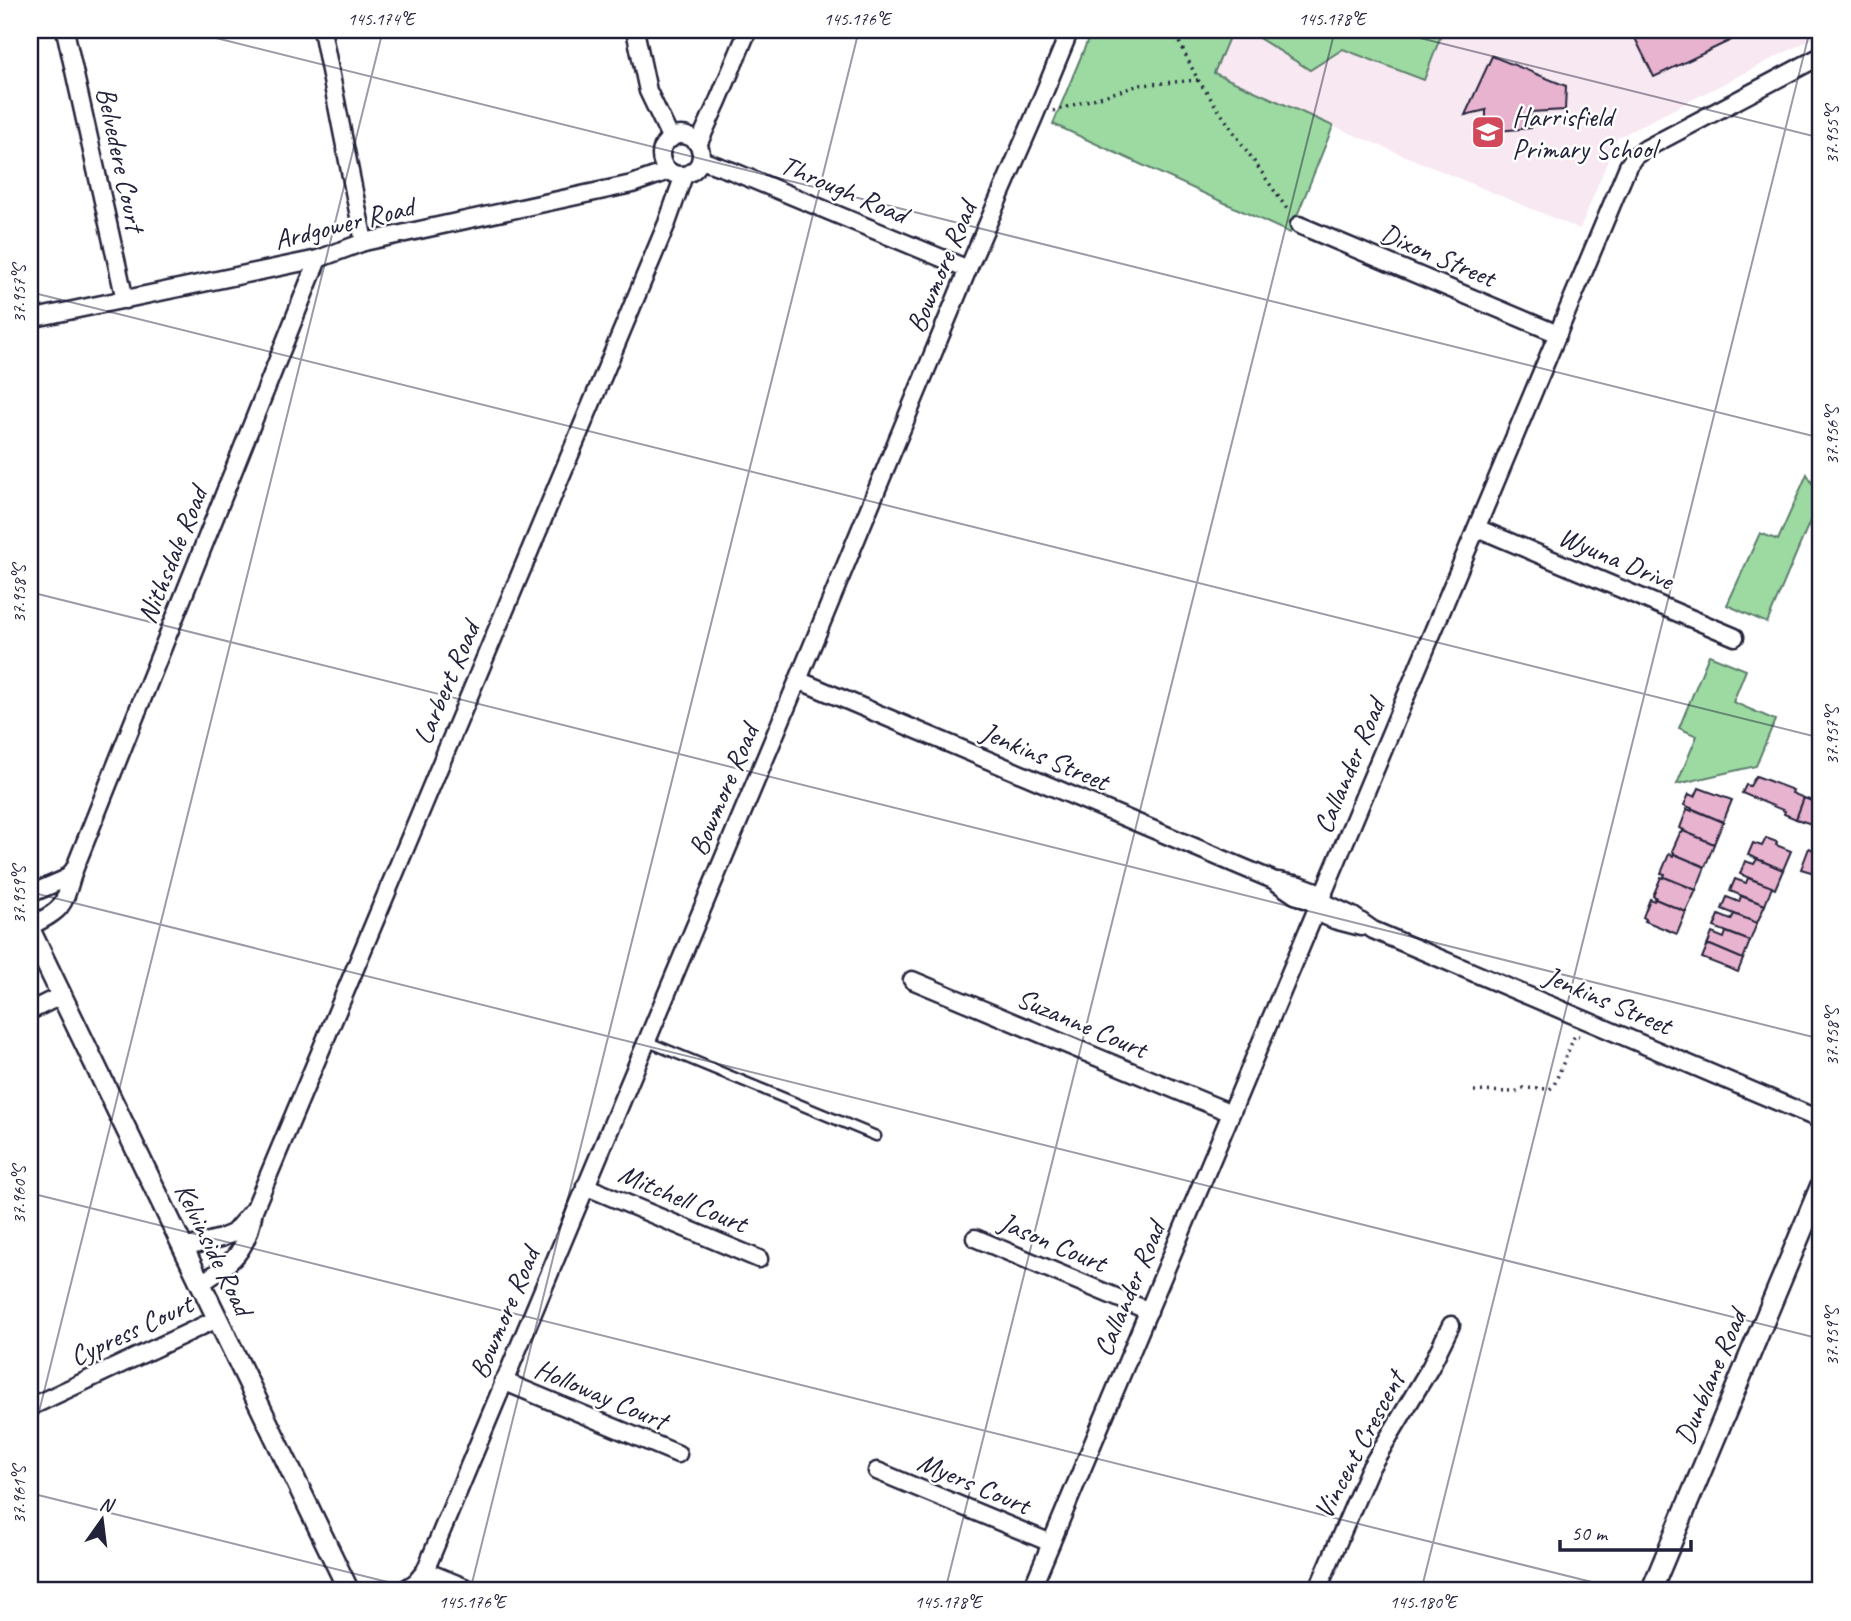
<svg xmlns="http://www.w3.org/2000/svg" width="1851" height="1621" viewBox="0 0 1851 1621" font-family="Caveat,sans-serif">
<rect width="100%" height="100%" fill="#fff"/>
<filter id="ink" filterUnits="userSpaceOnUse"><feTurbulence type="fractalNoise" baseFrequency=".0143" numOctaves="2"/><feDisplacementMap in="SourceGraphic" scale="14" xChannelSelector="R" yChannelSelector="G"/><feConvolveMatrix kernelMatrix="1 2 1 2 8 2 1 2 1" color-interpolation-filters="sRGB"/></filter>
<g filter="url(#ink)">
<polygon fill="#f8e8f1" points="1232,30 1821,30 1821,34 1617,138 1580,229 1333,126 1214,73"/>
<g fill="#9cdaa2" stroke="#5f7e6e" stroke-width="2">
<polygon points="1092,30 1232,30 1214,73 1333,126 1290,233 1053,124"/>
<polygon points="1246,30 1443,30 1424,80 1343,49 1310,70"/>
<polygon points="1807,474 1820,497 1767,623 1727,605 1760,533 1778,540"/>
<polygon points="1709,655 1746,670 1733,702 1775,720 1756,766 1677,784 1697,736 1679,728"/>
</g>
<g fill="#e8b3cf" stroke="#22223b" stroke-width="2">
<polygon points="1642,30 1752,30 1654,77 1633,34"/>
<polygon points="1492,56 1566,86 1565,110 1531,112 1531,128 1486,132 1486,110 1465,115"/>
<polygon points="1756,776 1793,790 1792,793 1804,798 1796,819 1784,814 1785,811 1742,793 1746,785 1750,786"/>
<polygon points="1699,788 1732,800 1723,822 1684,805 1689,794 1695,797"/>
<polygon points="1804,798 1817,803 1818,801 1821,803 1821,827 1796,819"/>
<polygon points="1687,809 1692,811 1692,809 1723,822 1714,844 1683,831 1684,830 1680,828"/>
<polygon points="1683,831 1714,844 1705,867 1674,854 1674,852 1672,851 1680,833 1682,833"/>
<polygon points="1766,838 1777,842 1776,845 1791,851 1783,870 1748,855 1753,843 1762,846"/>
<polygon points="1809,848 1819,852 1819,850 1821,851 1821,875 1801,869"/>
<polygon points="1669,854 1673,856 1674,854 1705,867 1696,890 1664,877 1665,874 1661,873"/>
<polygon points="1757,859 1783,870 1775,889 1740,874 1745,861 1754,864"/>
<polygon points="1661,877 1663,878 1664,877 1696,890 1686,912 1655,899 1656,897 1653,896"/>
<polygon points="1748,878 1772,887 1765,905 1730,891 1735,879 1746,883"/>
<polygon points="1741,896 1765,905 1757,923 1722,909 1727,897 1739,902"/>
<polygon points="1650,899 1654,901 1655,899 1686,912 1677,934 1645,921 1646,919 1643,917"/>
<polygon points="1734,914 1757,923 1750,941 1714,927 1719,915 1731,920"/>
<polygon points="1726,932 1750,941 1743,959 1710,945 1707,946 1712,933 1724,938"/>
<polygon points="1710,945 1743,959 1738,972 1702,958 1707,946"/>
</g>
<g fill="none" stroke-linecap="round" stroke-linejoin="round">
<g stroke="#22223b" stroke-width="13">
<polyline id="service" points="646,1041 876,1136"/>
</g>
<g stroke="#22223b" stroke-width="21">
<g id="minor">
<polyline points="65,30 125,300"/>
<polyline points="322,30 364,242"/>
<polyline points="635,30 648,91 671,139"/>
<circle cx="681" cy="155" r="20"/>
<polyline points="698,145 718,101 748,30"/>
<polyline points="701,160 732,171 968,269"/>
<polyline points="1299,225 1558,334"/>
<polyline points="30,319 318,259 364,242 632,184 669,171"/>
<polyline points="1477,528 1735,637"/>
<polyline points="798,680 1273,880 1295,895 1319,905"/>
<polyline points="1279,881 1300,885 1324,894"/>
<polyline points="30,894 65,879 74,870"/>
<polyline points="1321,901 1353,916 1373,930 1821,1120"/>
<polyline points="1316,912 1334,920 1361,927"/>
<path d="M 30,926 C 65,909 63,906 74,870 L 318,259"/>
<polyline points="912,980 1231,1113"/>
<polyline points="30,1011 62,995"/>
<polyline points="585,1186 759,1259"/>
<polyline points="975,1238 1149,1311"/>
<polyline points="183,1248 221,1238 233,1233 252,1211"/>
<path d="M 200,1284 C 233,1263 248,1250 254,1210 L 667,223 L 684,175"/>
<polyline points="503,1381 678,1454"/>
<polyline points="30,1407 217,1319"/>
<polyline points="877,1471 1051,1543"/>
<polyline points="425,1571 474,1591"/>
<polyline points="402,1591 416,1582 425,1571 798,680 968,269 1034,117 1070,30"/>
<polyline points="1031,1591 1628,166 1635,156 1647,148 1821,56"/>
<polyline points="1317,1591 1369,1470 1430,1368 1451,1325"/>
</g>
</g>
<g stroke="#22223b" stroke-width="24">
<g id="tertiary">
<polyline points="30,930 349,1591"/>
<polyline points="1651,1591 1821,1185"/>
</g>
</g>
<g stroke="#22223b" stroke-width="3.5" stroke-dasharray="2 5" stroke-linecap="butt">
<polyline points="1173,30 1198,80 1289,212"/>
<polyline points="1053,111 1140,85 1198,80"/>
<polyline points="1474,1091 1515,1092 1523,1088 1550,1089 1554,1085 1575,1035 1579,1036"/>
</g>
<use href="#service" stroke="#fff" stroke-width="8"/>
<use href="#minor" stroke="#fff" stroke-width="16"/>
<use href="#tertiary" stroke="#fff" stroke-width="19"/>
</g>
</g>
<path fill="none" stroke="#22223b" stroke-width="2" stroke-opacity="0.45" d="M 184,30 L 1821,438M 1388,30 L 1821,138M 30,292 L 1821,738M 30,592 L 1821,1039M 30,892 L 1821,1339M 30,1193 L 1628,1591M 30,1448 L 383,30M 30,1493 L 424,1591M 470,1591 L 859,30M 945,1591 L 1335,30M 1421,1591 L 1810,30"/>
<defs>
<g id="school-square" transform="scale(1.75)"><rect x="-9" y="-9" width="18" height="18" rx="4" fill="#d1495b" stroke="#fff"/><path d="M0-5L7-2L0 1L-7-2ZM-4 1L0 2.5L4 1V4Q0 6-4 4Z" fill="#fff"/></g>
</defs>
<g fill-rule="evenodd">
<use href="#school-square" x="1488" y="132"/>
</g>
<g text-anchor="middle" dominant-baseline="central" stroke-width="5" stroke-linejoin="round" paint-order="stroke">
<g font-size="28" fill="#22223b" stroke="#fff" text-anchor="start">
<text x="1512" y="116">Harrisfield<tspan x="1512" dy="32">Primary School</tspan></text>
</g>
<g font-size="28" fill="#22223b" stroke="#fff">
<text transform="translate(121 159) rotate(78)">Belvedere Court</text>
<text transform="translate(844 189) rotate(23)">Through Road</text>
<text transform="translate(344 223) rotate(-14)">Ardgower Road</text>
<text transform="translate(1438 255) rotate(23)">Dixon Street</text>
<text transform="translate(941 267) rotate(-67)">Bowmore Road</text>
<text transform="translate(172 555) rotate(-68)">Nithsdale Road</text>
<text transform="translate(1616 558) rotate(23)">Wyuna Drive</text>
<text transform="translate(446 683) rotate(-67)">Larbert Road</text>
<text transform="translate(1045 756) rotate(23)">Jenkins Street</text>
<text transform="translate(1349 766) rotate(-67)">Callander Road</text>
<text transform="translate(723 790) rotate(-67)">Bowmore Road</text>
<text transform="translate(1608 1000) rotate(23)">Jenkins Street</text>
<text transform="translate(1082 1023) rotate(23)">Suzanne Court</text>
<text transform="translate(683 1198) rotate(23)">Mitchell Court</text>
<text transform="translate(1053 1242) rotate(23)">Jason Court</text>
<text transform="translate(214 1249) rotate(64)">Kelvinside Road</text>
<text transform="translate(1129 1289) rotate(-67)">Callander Road</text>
<text transform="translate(504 1313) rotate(-67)">Bowmore Road</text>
<text transform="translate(131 1330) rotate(-25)">Cypress Court</text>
<text transform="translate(1710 1377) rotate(-67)">Dunblane Road</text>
<text transform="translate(601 1394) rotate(23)">Holloway Court</text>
<text transform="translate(1359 1445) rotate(-62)">Vincent Crescent</text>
<text transform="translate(974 1483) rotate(23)">Myers Court</text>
</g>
</g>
<rect width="1851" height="1621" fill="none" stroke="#fff" stroke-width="77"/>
<g transform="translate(102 1520) rotate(14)" stroke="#ffffff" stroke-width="5" paint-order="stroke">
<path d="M0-5L12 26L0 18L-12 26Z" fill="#22223b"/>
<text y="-10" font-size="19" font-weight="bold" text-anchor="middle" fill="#22223b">N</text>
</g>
<path d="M1560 1540v10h131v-10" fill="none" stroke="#22223b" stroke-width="3.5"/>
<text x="1571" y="1540" font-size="21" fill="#22223b" stroke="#ffffff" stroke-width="5" paint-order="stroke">50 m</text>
<rect x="38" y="38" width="1774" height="1544" fill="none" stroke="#22223b" stroke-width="2.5"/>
<g font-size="18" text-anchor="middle" fill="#22223b">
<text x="381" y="25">145.174°E</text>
<text x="857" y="25">145.176°E</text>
<text x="1332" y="25">145.178°E</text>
<text transform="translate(1832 135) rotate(-90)" y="6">37.955°S</text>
<text transform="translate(19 294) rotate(-90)" y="6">37.957°S</text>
<text transform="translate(1832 436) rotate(-90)" y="6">37.956°S</text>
<text transform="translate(19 594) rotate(-90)" y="6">37.958°S</text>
<text transform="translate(1832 736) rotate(-90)" y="6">37.957°S</text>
<text transform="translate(19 895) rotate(-90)" y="6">37.959°S</text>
<text transform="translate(1832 1037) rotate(-90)" y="6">37.958°S</text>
<text transform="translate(19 1195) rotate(-90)" y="6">37.960°S</text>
<text transform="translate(1832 1337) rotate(-90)" y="6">37.959°S</text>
<text transform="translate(19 1495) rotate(-90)" y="6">37.961°S</text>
<text x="472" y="1608">145.176°E</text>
<text x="948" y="1608">145.178°E</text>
<text x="1423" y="1608">145.180°E</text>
</g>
</svg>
